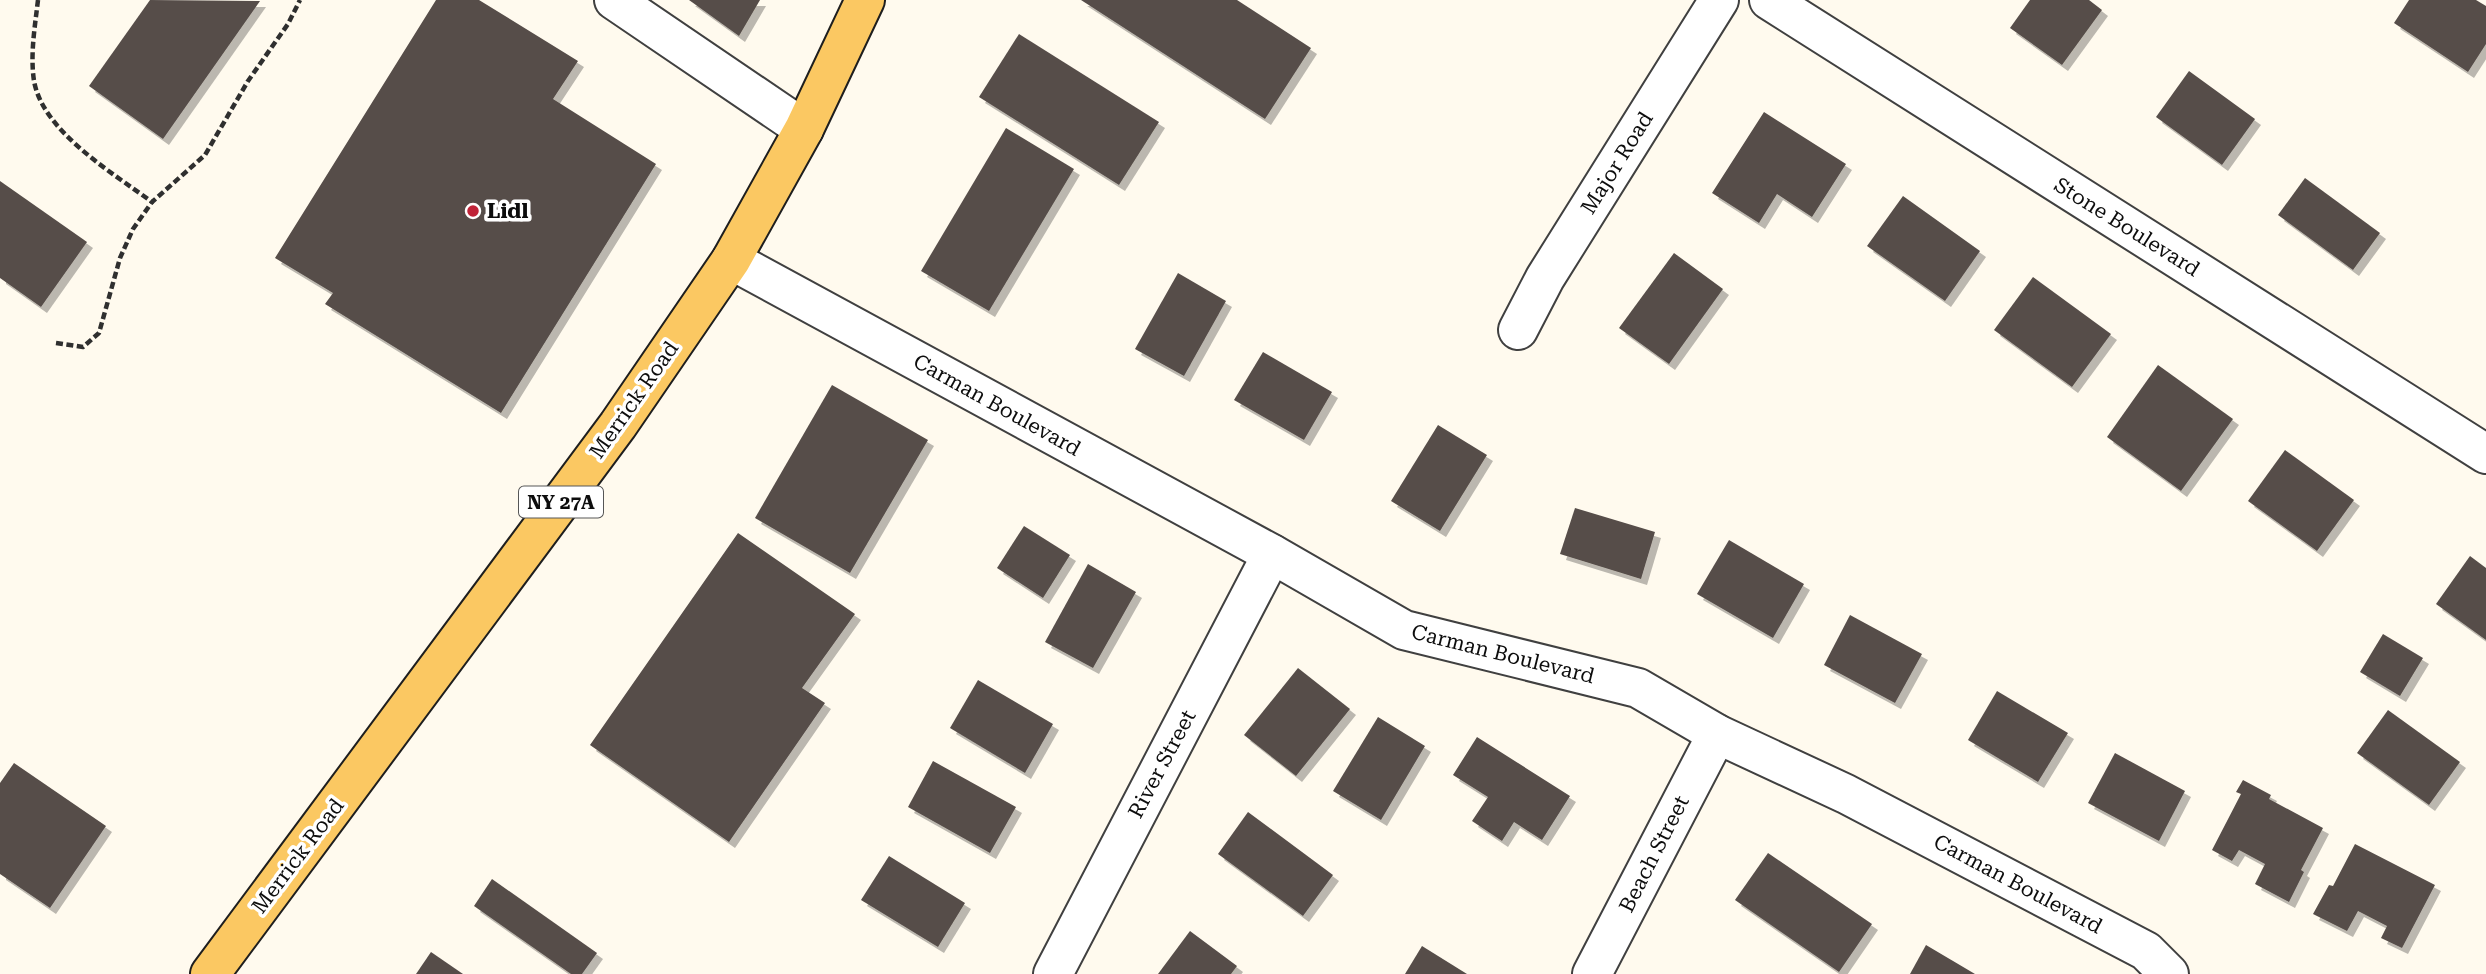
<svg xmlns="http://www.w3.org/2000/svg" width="2486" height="974" viewBox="0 0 2486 974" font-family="'Roboto Serif',serif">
<defs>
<filter id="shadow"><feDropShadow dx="6" dy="6" stdDeviation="0" flood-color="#0004"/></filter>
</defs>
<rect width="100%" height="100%" fill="#fffaee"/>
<g fill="#564d49" filter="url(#shadow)">
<polygon points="150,0 260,1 163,139 89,86"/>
<polygon points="436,0 479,0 578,61 553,99 656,164 501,413 325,304 333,293 275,258"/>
<polygon points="689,0 760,0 739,36"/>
<polygon points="1081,0 1237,0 1311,48 1265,119"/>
<polygon points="2030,0 2089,0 2102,10 2062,65 2010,28"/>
<polygon points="2409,0 2476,0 2486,6 2486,44 2468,72 2394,23"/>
<polygon points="1019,34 1159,122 1119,185 979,97"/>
<polygon points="2189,71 2255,119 2222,165 2156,117"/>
<polygon points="1764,112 1846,164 1812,217 1777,194 1759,223 1712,193"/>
<polygon points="1006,128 1074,169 989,311 921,271"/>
<polygon points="2305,178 2380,233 2353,270 2278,215"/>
<polygon points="0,181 87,242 41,307 0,278"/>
<polygon points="1903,196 1980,251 1945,301 1867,246"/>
<polygon points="1674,253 1723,289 1669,364 1619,328"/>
<polygon points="1178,273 1226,301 1184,376 1135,349"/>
<polygon points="2033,277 2111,334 2072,387 1994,330"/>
<polygon points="1263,352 1332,392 1304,440 1234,400"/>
<polygon points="2158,365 2233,419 2181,491 2107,437"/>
<polygon points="832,385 928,440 850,573 755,518"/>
<polygon points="1438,425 1487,455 1440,531 1391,501"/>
<polygon points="2285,450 2354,500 2317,551 2248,501"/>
<polygon points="1575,508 1655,532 1641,579 1560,554"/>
<polygon points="1024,526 1070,555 1043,598 997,568"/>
<polygon points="738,533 855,614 802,688 825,703 729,842 590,745"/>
<polygon points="1729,540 1804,584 1773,638 1697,594"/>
<polygon points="2470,556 2486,568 2486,640 2436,604"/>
<polygon points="1088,564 1136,592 1093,668 1045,642"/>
<polygon points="1850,615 1922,654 1895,703 1824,665"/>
<polygon points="2383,634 2423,658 2400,696 2360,672"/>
<polygon points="1298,668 1350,709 1296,776 1244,735"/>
<polygon points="978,680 1053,724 1025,773 950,728"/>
<polygon points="1997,691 2068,733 2038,782 1968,740"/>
<polygon points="2388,710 2460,762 2429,805 2357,753"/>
<polygon points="1378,717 1425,746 1381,820 1333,791"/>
<polygon points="1477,737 1570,796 1542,840 1514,822 1502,841 1472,821 1488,797 1453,775"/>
<polygon points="2115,753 2185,791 2159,841 2088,803"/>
<polygon points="933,761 1016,807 990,853 908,807"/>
<polygon points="14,763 106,826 50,908 0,874 0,783"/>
<polygon points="2243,780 2271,795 2269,799 2323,828 2301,870 2304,872 2289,902 2255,884 2265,864 2239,850 2232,861 2212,850 2241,794 2236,792"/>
<polygon points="1248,812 1333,875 1303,916 1218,854"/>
<polygon points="2355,844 2435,885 2402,948 2381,938 2387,926 2358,911 2347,931 2313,914 2329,885 2333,886"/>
<polygon points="1768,853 1872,924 1839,972 1735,900"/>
<polygon points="889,856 965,903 938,947 861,900"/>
<polygon points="492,879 597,953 582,974 571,974 474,906"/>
<polygon points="1190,931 1237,966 1231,974 1158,974"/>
<polygon points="1926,945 1975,974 1910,974"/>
<polygon points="1422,946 1467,974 1405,974"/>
<polygon points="431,952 463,974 416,974"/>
</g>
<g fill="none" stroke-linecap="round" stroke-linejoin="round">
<g stroke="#404040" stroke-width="42">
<g id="minor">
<polyline points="614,0 804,129"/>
<polyline points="1769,0 2486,454"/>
<polyline points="731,260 1272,554 1404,630 1638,688 1717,734 1846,794 2146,951 2169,974"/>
<polyline points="1518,330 1545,278 1719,0"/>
<polyline points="1053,974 1272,554"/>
<polyline points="1592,974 1717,734"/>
</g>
</g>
<g stroke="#1e1e1e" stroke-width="42">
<polyline id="major" points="210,974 618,425 731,260 804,129 865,0"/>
</g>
<g stroke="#2f2f2f" stroke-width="4.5" stroke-dasharray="7 3.5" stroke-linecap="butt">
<path d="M 38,0 C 35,26 30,54 34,81 C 43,132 113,173 152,202 L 205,155 L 248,81 L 288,24 L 300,0"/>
<polyline points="56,343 83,347 99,333 120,258 133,229 152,202"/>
</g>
<use href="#minor" stroke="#fff" stroke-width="38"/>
<use href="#major" stroke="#fbc862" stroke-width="38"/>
</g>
<circle fill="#c02338" stroke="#fff" stroke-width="2.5" cx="473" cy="211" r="7"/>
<g text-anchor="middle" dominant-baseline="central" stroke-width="7" stroke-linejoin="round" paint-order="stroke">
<rect fill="#fff" stroke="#565656" stroke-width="2" x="519" y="486.5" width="84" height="31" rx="5"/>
<g font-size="19" font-weight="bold" fill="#0d0d0d">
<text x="561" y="502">NY 27A</text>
</g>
<g font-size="21" fill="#0d0d0d" stroke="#fff">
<text transform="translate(1617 163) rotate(-58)">Major Road</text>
<text transform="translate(2127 227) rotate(32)">Stone Boulevard</text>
<text transform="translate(634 400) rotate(-55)">Merrick Road</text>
<text transform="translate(997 405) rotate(29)">Carman Boulevard</text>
<text transform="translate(1503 654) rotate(14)">Carman Boulevard</text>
<text transform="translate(1162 764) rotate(-62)">River Street</text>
<text transform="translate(1654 854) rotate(-63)">Beach Street</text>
<text transform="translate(298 856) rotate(-53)">Merrick Road</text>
<text transform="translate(2018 884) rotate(28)">Carman Boulevard</text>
</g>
<g font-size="21" font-weight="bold" fill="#0d0d0d" stroke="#fff" text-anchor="start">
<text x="487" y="211">Lidl</text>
</g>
</g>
</svg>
